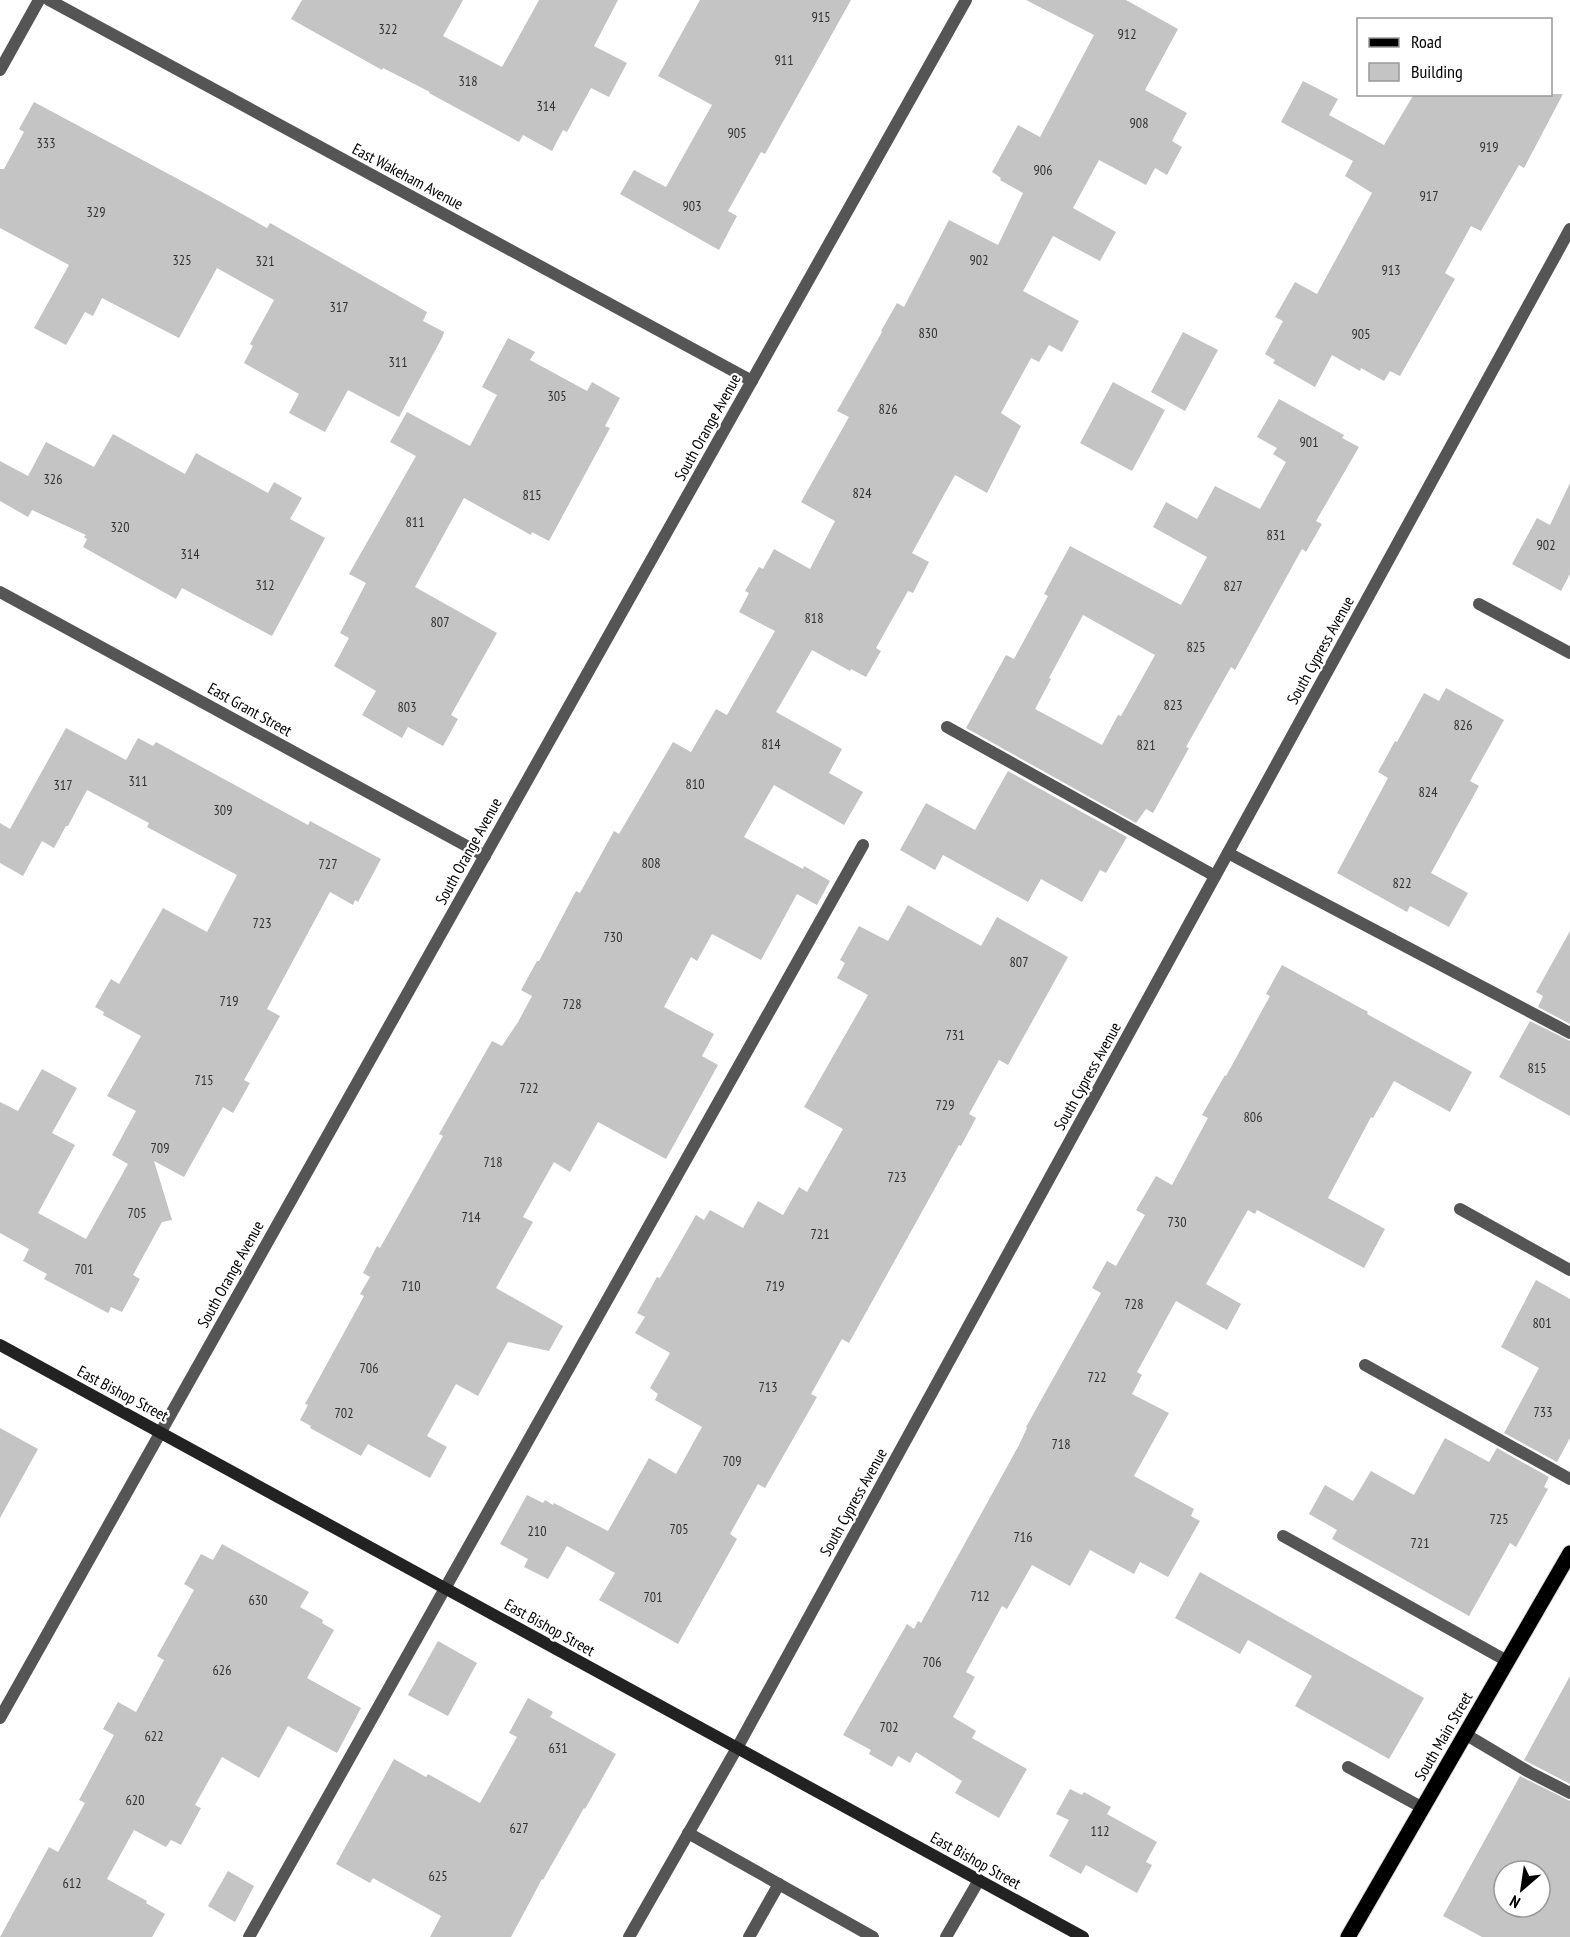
<svg xmlns="http://www.w3.org/2000/svg" width="1570" height="1937" viewBox="0 0 1570 1937" font-family="'PT Sans Narrow',sans-serif">
<rect width="100%" height="100%" fill="#fff"/>
<g fill="#c4c4c4" fill-rule="evenodd">
<polygon points="302,0 463,0 443,36 502,67 539,0 618,0 594,46 627,63 609,97 591,88 567,132 563,130 552,151 523,135 519,142 429,93 430,92 383,68 382,70 291,19"/>
<polygon points="700,0 851,0 765,154 761,152 728,211 737,216 719,250 620,194 634,170 666,187 712,105 658,76"/>
<polygon points="1026,0 1126,0 1178,29 1145,90 1187,113 1172,141 1182,147 1167,175 1155,168 1146,185 1099,160 1073,208 1116,232 1100,261 1053,236 1023,291 1079,321 1062,352 1049,345 1039,362 1031,358 1001,413 1021,426 987,493 955,475 912,553 929,562 913,593 908,591 876,648 881,651 866,677 851,669 850,671 812,650 776,712 842,749 829,773 863,792 844,825 774,785 744,837 803,869 804,866 830,881 817,905 797,894 761,960 712,934 697,961 691,957 664,1007 714,1034 702,1056 718,1065 666,1159 598,1122 570,1172 554,1162 523,1217 533,1222 496,1288 563,1326 549,1351 508,1342 478,1396 456,1384 427,1436 447,1447 430,1478 368,1444 361,1456 310,1428 311,1426 300,1420 308,1405 305,1404 364,1296 360,1294 370,1277 363,1273 377,1246 380,1248 443,1136 439,1134 492,1041 502,1046 518,1022 532,996 521,990 537,961 539,961 576,891 580,893 614,831 619,834 673,742 691,752 716,709 727,715 775,631 739,612 749,593 745,591 759,567 763,569 774,549 810,569 835,521 801,502 849,417 837,411 882,332 881,331 897,303 904,307 949,220 998,245 1023,193 1000,180 1001,178 992,172 1018,125 1040,137 1094,35"/>
<polygon points="1303,81 1338,99 1329,115 1384,145 1414,94 1563,94 1524,168 1519,165 1481,231 1471,226 1445,273 1455,279 1400,376 1390,371 1384,381 1361,368 1360,371 1332,355 1315,387 1273,363 1275,360 1265,354 1283,321 1275,317 1295,282 1317,294 1372,193 1345,176 1353,161 1281,122"/>
<polygon points="34,102 206,194 267,228 270,223 427,312 423,321 444,332 443,336 399,417 348,390 325,432 289,413 299,394 244,363 253,346 250,344 274,300 217,268 179,338 102,298 93,316 85,312 66,345 34,328 69,265 0,228 0,169 4,169 24,132 19,129"/>
<polygon points="1183,332 1218,350 1185,411 1151,392"/>
<polygon points="508,338 535,352 530,360 587,391 592,382 620,398 605,426 610,428 549,541 532,532 531,535 464,498 415,587 497,633 451,715 458,719 443,746 408,727 402,738 362,715 376,691 334,666 349,638 340,633 366,583 349,574 416,456 390,442 407,412 470,446 497,395 482,387"/>
<polygon points="1113,382 1165,410 1132,471 1080,443"/>
<path d="M 1279,399 L 1344,435 L 1342,438 L 1359,447 L 1316,521 L 1322,524 L 1306,552 L 1302,549 L 1235,670 L 1231,667 L 1186,747 L 1189,748 L 1153,813 L 1146,809 L 1136,823 L 966,728 L 1006,655 L 1014,659 L 1048,596 L 1044,594 L 1070,546 L 1181,605 L 1207,557 L 1153,527 L 1166,502 L 1197,519 L 1215,486 L 1260,509 L 1286,462 L 1273,454 L 1277,448 L 1257,437 ZM 1083,615 L 1155,655 L 1121,716 L 1118,715 L 1102,745 L 1035,709 L 1051,679 L 1049,678 Z"/>
<polygon points="113,434 185,474 196,453 268,493 274,482 302,498 290,519 325,538 272,636 182,588 176,599 83,547 87,539 84,537 86,535 32,510 28,517 0,501 0,461 28,476 46,442 94,467"/>
<polygon points="1570,483 1570,574 1561,591 1512,564 1537,518 1550,525"/>
<polygon points="1446,688 1504,720 1470,781 1479,786 1431,873 1468,893 1449,927 1410,906 1407,912 1337,873 1388,778 1378,772 1395,741 1397,742 1424,693 1439,701"/>
<polygon points="66,728 126,760 138,738 153,746 156,742 308,825 310,821 381,859 358,902 355,900 353,905 330,892 267,1009 280,1016 244,1080 250,1083 233,1113 223,1107 184,1177 154,1161 172,1220 162,1222 133,1275 140,1279 122,1312 111,1307 108,1313 44,1279 47,1274 23,1261 29,1249 0,1233 0,1102 18,1111 42,1069 77,1088 52,1133 75,1145 38,1213 86,1239 128,1164 112,1155 136,1111 107,1096 141,1036 103,1015 104,1012 95,1007 111,979 119,984 163,908 207,932 237,875 147,827 149,823 87,790 68,826 66,826 54,848 42,841 23,876 0,863 0,823 10,829"/>
<polygon points="1008,771 1127,837 1106,873 1100,870 1082,902 1041,879 1028,902 943,855 935,870 900,850 926,803 975,830"/>
<polygon points="908,905 981,946 997,917 1068,957 1008,1065 999,1060 969,1114 976,1118 961,1146 959,1145 849,1343 842,1339 811,1394 817,1397 765,1488 758,1484 730,1534 737,1539 678,1644 599,1600 615,1573 567,1546 548,1579 524,1567 528,1559 500,1544 527,1495 543,1503 545,1500 553,1505 554,1503 608,1531 649,1458 676,1474 702,1427 655,1400 658,1394 650,1388 670,1353 635,1333 645,1317 637,1313 657,1277 660,1278 696,1215 704,1220 710,1210 743,1228 758,1201 783,1215 799,1187 807,1192 843,1129 804,1107 868,995 837,978 845,963 840,960 859,926 888,941"/>
<polygon points="1570,931 1570,1024 1538,1007 1543,996 1536,992"/>
<polygon points="1282,965 1368,1012 1367,1014 1472,1072 1450,1112 1394,1081 1373,1118 1371,1117 1328,1198 1385,1229 1364,1268 1257,1210 1255,1214 1248,1210 1206,1284 1241,1304 1227,1330 1176,1301 1137,1372 1142,1375 1132,1394 1169,1413 1134,1476 1194,1509 1191,1516 1200,1521 1168,1577 1140,1562 1134,1574 1090,1550 1070,1586 1032,1565 1007,1609 1002,1606 966,1672 975,1677 953,1717 976,1731 972,1738 1027,1769 999,1818 955,1793 962,1781 916,1752 910,1763 898,1756 892,1767 869,1754 871,1750 843,1735 907,1624 914,1629 918,1621 921,1623 1019,1445 1027,1428 1026,1427 1101,1293 1092,1288 1107,1261 1116,1266 1145,1215 1136,1210 1156,1176 1172,1185 1208,1118 1202,1115 1225,1075 1226,1076 1270,996 1266,994"/>
<polygon points="1530,1021 1570,1041 1570,1116 1499,1077"/>
<polygon points="1536,1280 1570,1299 1570,1438 1557,1462 1504,1433 1539,1368 1501,1347"/>
<polygon points="0,1428 38,1449 0,1518"/>
<polygon points="1445,1438 1489,1462 1497,1448 1549,1477 1544,1487 1548,1489 1516,1547 1510,1543 1469,1616 1332,1539 1337,1530 1309,1514 1325,1485 1353,1501 1371,1471 1414,1495"/>
<polygon points="222,1544 309,1592 300,1607 323,1620 322,1623 334,1630 307,1678 361,1708 337,1753 288,1726 259,1778 222,1757 195,1805 201,1808 181,1845 171,1840 166,1847 134,1830 107,1879 147,1901 146,1903 165,1914 152,1937 0,1937 49,1847 58,1852 85,1803 79,1800 114,1735 103,1729 118,1702 136,1712 164,1660 157,1656 194,1590 184,1584 201,1554 213,1560"/>
<polygon points="1200,1572 1424,1698 1389,1759 1295,1706 1312,1676 1248,1640 1240,1654 1175,1618"/>
<polygon points="438,1641 477,1663 448,1716 408,1695"/>
<polygon points="1570,1676 1570,1784 1524,1760"/>
<polygon points="528,1698 553,1712 550,1717 616,1754 585,1809 584,1808 543,1880 542,1879 511,1937 430,1937 441,1916 373,1878 370,1883 336,1864 394,1759 426,1777 428,1774 480,1803 517,1737 509,1733"/>
<path d="M 1520,1776 L 1570,1801 L 1570,1937 L 1482,1937 L 1443,1916 ZM 1504,1871 L 1540,1871 L 1540,1907 L 1504,1907 Z"/>
<polygon points="1070,1789 1082,1795 1084,1792 1111,1807 1107,1814 1157,1842 1146,1862 1152,1865 1137,1893 1086,1865 1081,1874 1049,1856 1069,1820 1056,1814"/>
<polygon points="228,1871 254,1886 235,1922 208,1906"/>
</g>
<g fill="none" stroke-linecap="round" stroke-linejoin="round">
<g stroke="#dbdbdb" stroke-width="17">
<polyline id="primary" points="1348,1937 1570,1553"/>
</g>
<g stroke="#555" stroke-width="12">
<polyline points="1479,604 1570,653"/>
<polyline points="947,727 1215,876"/>
<polyline points="1228,853 1570,1033"/>
<polyline points="1460,1209 1570,1270"/>
<polyline points="1365,1365 1570,1479"/>
<polyline points="1283,1536 1507,1661"/>
<polyline points="1465,1734 1529,1772 1570,1793"/>
<polyline points="1348,1767 1423,1808"/>
<polyline points="688,1833 873,1937"/>
<polyline points="249,1937 863,845"/>
<polyline points="749,1937 779,1884"/>
<polyline points="946,1937 979,1880"/>
</g>
<g stroke="#555" stroke-width="12">
<polyline points="49,0 752,381"/>
<polyline points="0,70 39,0"/>
<polyline points="0,592 485,856"/>
<polyline points="0,1718 966,0"/>
<polyline points="629,1937 737,1748 1570,229"/>
</g>
<polyline stroke="#222" stroke-width="12" points="0,1345 1083,1937"/>
<use href="#primary" stroke="#000" stroke-width="15"/>
</g>
<g text-anchor="middle" dominant-baseline="central" stroke-width="4.5" stroke-linejoin="round" paint-order="stroke">
<g font-size="14" fill="#313131">
<text x="821" y="17">915</text>
<text x="388" y="29">322</text>
<text x="1127" y="34">912</text>
<text x="784" y="60">911</text>
<text x="468" y="81">318</text>
<text x="546" y="106">314</text>
<text x="1139" y="123">908</text>
<text x="737" y="133">905</text>
<text x="46" y="143">333</text>
<text x="1489" y="147">919</text>
<text x="1043" y="170">906</text>
<text x="1429" y="196">917</text>
<text x="692" y="206">903</text>
<text x="96" y="212">329</text>
<text x="182" y="260">325</text>
<text x="979" y="260">902</text>
<text x="265" y="261">321</text>
<text x="1391" y="270">913</text>
<text x="339" y="307">317</text>
<text x="928" y="333">830</text>
<text x="1361" y="334">905</text>
<text x="398" y="362">311</text>
<text x="557" y="396">305</text>
<text x="888" y="409">826</text>
<text x="1309" y="442">901</text>
<text x="53" y="479">326</text>
<text x="862" y="493">824</text>
<text x="532" y="495">815</text>
<text x="415" y="522">811</text>
<text x="120" y="527">320</text>
<text x="1276" y="535">831</text>
<text x="1546" y="545">902</text>
<text x="190" y="554">314</text>
<text x="265" y="585">312</text>
<text x="1233" y="586">827</text>
<text x="814" y="618">818</text>
<text x="440" y="622">807</text>
<text x="1196" y="647">825</text>
<text x="1173" y="705">823</text>
<text x="407" y="707">803</text>
<text x="1463" y="725">826</text>
<text x="771" y="744">814</text>
<text x="1146" y="745">821</text>
<text x="138" y="781">311</text>
<text x="695" y="784">810</text>
<text x="63" y="785">317</text>
<text x="1428" y="792">824</text>
<text x="223" y="810">309</text>
<text x="651" y="863">808</text>
<text x="328" y="864">727</text>
<text x="1402" y="883">822</text>
<text x="262" y="923">723</text>
<text x="613" y="937">730</text>
<text x="1019" y="962">807</text>
<text x="229" y="1001">719</text>
<text x="572" y="1004">728</text>
<text x="955" y="1035">731</text>
<text x="1537" y="1068">815</text>
<text x="204" y="1080">715</text>
<text x="529" y="1088">722</text>
<text x="945" y="1105">729</text>
<text x="1253" y="1117">806</text>
<text x="160" y="1148">709</text>
<text x="493" y="1162">718</text>
<text x="897" y="1177">723</text>
<text x="137" y="1213">705</text>
<text x="471" y="1217">714</text>
<text x="1177" y="1222">730</text>
<text x="820" y="1234">721</text>
<text x="84" y="1269">701</text>
<text x="411" y="1286">710</text>
<text x="775" y="1286">719</text>
<text x="1134" y="1304">728</text>
<text x="1542" y="1323">801</text>
<text x="369" y="1368">706</text>
<text x="1097" y="1377">722</text>
<text x="768" y="1387">713</text>
<text x="1543" y="1412">733</text>
<text x="344" y="1413">702</text>
<text x="1061" y="1444">718</text>
<text x="732" y="1461">709</text>
<text x="1499" y="1519">725</text>
<text x="679" y="1529">705</text>
<text x="537" y="1531">210</text>
<text x="1023" y="1537">716</text>
<text x="1420" y="1543">721</text>
<text x="980" y="1596">712</text>
<text x="653" y="1597">701</text>
<text x="258" y="1600">630</text>
<text x="932" y="1662">706</text>
<text x="222" y="1670">626</text>
<text x="889" y="1727">702</text>
<text x="154" y="1736">622</text>
<text x="558" y="1748">631</text>
<text x="135" y="1800">620</text>
<text x="519" y="1828">627</text>
<text x="1100" y="1831">112</text>
<text x="438" y="1876">625</text>
<text x="72" y="1883">612</text>
</g>
<g font-size="16" fill="#000" stroke="#fff">
<text transform="translate(408 176) rotate(28)">East Wakeham Avenue</text>
<text transform="translate(707 427) rotate(-61)">South Orange Avenue</text>
<text transform="translate(1320 650) rotate(-61)">South Cypress Avenue</text>
<text transform="translate(250 709) rotate(29)">East Grant Street</text>
<text transform="translate(468 851) rotate(-61)">South Orange Avenue</text>
<text transform="translate(1087 1076) rotate(-61)">South Cypress Avenue</text>
<text transform="translate(230 1274) rotate(-61)">South Orange Avenue</text>
<text transform="translate(123 1393) rotate(28)">East Bishop Street</text>
<text transform="translate(853 1502) rotate(-61)">South Cypress Avenue</text>
<text transform="translate(550 1627) rotate(29)">East Bishop Street</text>
<text transform="translate(1443 1736) rotate(-60)">South Main Street</text>
<text transform="translate(976 1860) rotate(29)">East Bishop Street</text>
</g>
</g>
<rect x="1357" y="18" width="195" height="78" fill="#ffffff" stroke="#999999" stroke-width="1.5"/>
<rect x="1369" y="38" width="30" height="9" fill="#000000" stroke="#999999" stroke-width="1.5"/>
<text x="1411" y="48" font-size="18" fill="#000000">Road</text>
<rect x="1369" y="63" width="30" height="18" fill="#c4c4c4" stroke="#999999" stroke-width="1.5"/>
<text x="1411" y="78" font-size="18" fill="#000000">Building</text>
<g transform="translate(1522 1889) rotate(209)"><circle r="28" fill="#ffffff" stroke="#999999" stroke-width="1.5"/>
<path d="M0-4.5L10 22L0 15L-10 22Z" fill="#000000"/>
<text y="-9" font-size="16" font-weight="bold" text-anchor="middle" fill="#000000">N</text>
</g>
</svg>
